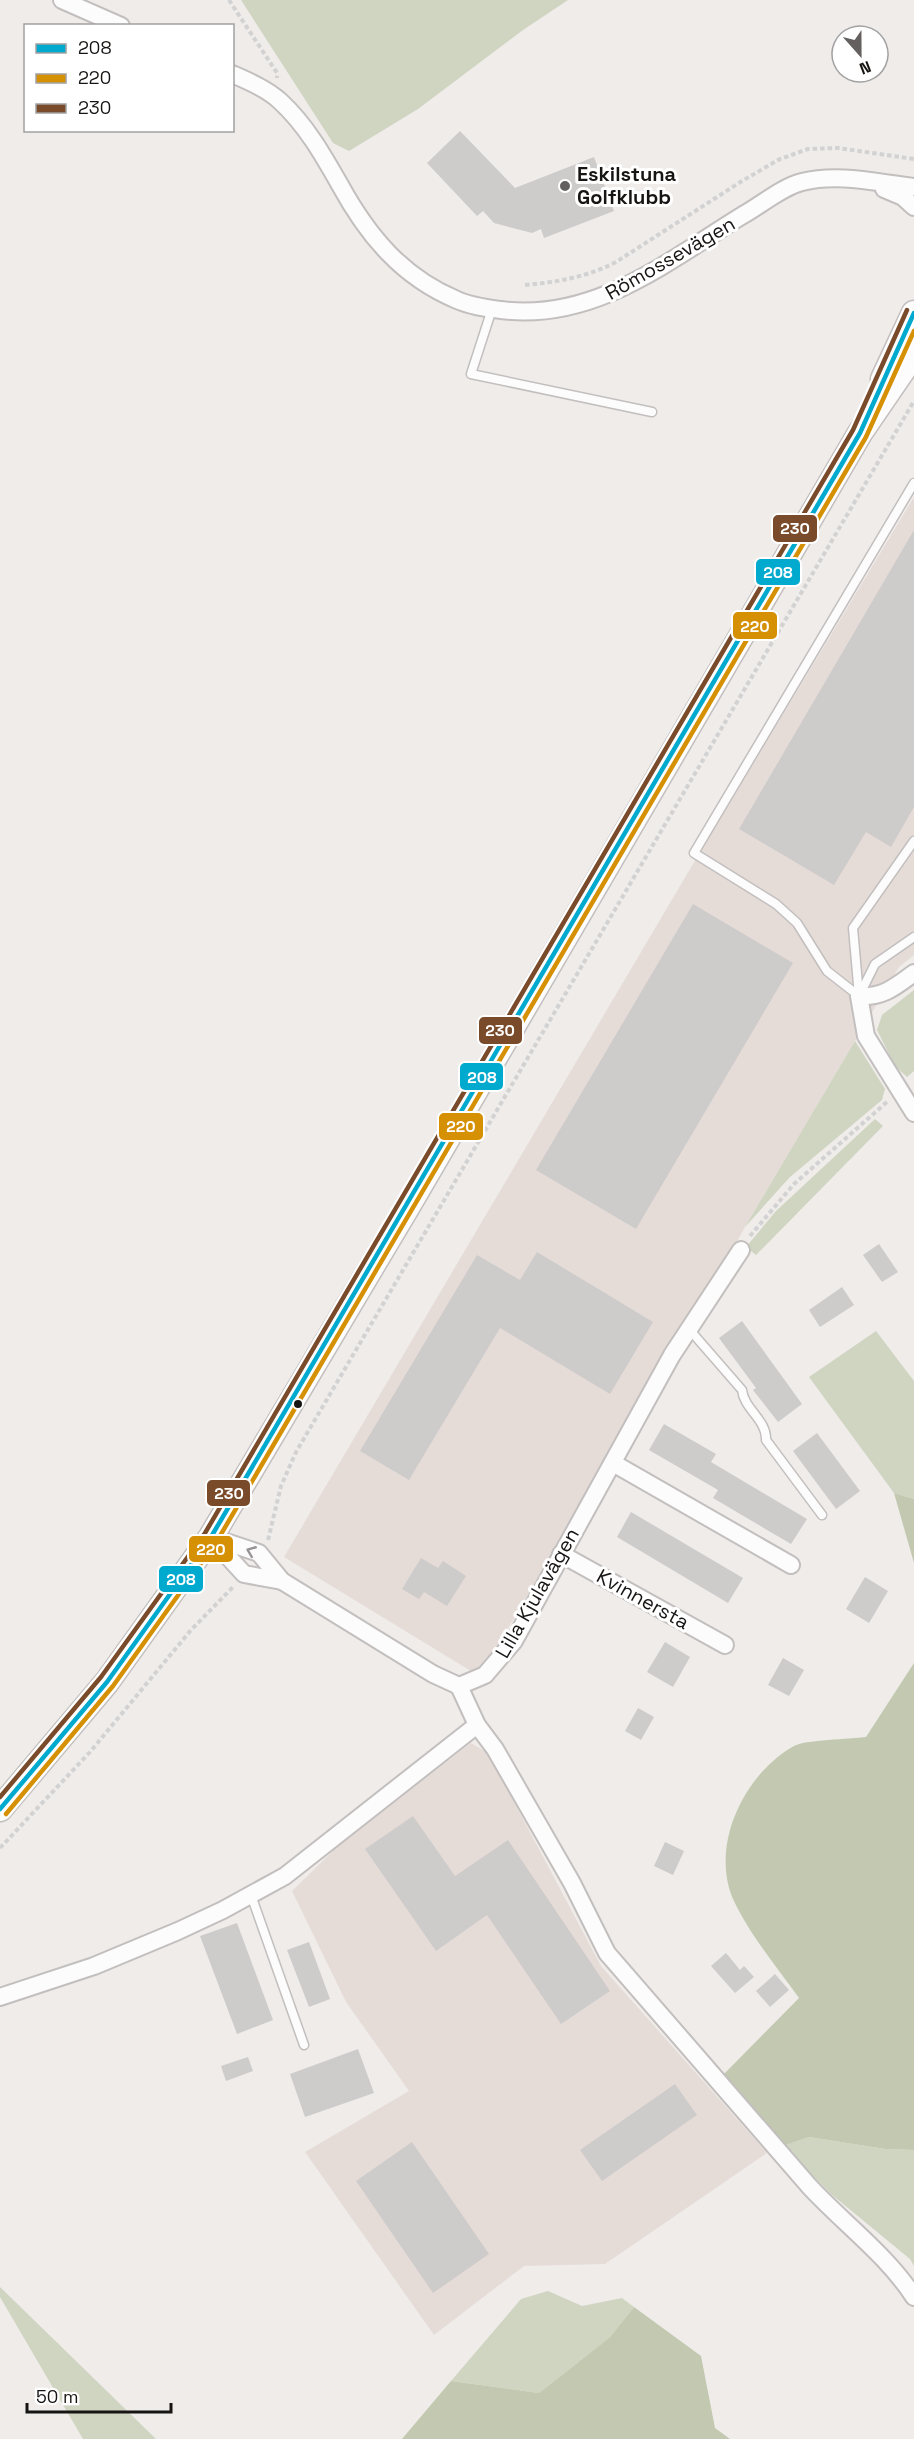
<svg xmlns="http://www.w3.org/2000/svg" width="914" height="2439" viewBox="0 0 914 2439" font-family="'Space Grotesk',sans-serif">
<rect width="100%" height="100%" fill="#efecea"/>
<g fill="#e5dcd8">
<polygon points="914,497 914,955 899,967 745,1227 689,1329 479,1676 284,1557 690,869"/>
<polygon points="471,1743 488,1753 601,1966 767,2153 605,2264 524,2266 434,2335 305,2152 409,2091 346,2002 292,1891 336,1848"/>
</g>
<g fill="#cfd5c1">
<polygon points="241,0 568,0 523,30 418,109 349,151 333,143"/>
<polygon points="914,990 914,1071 907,1077 895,1066 877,1030 882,1015"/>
<polygon points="855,1041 885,1089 882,1100 790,1177 745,1227"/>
<polygon points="875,1119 883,1126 756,1255 746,1247 776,1211"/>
<polygon points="876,1331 914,1381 914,1499 894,1493 809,1377"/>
<polygon points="809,2137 885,2149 914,2150 914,2266 910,2259 831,2194 783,2146"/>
<polygon points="0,2287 156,2439 83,2439 0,2297"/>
<polygon points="548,2291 582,2306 622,2298 634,2307 610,2337 539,2393 451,2381 521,2299"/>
</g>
<g fill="#c2c9b0">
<polygon points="894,1493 914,1499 914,1563"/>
<path d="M 914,1663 L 914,2150 L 885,2149 L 809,2137 L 783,2146 L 723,2075 L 799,1998 C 777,1967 749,1934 733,1899 C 710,1845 744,1774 794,1746 C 804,1740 851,1739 866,1737 Z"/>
<polygon points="634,2307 701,2356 715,2428 730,2439 402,2439 451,2381 539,2393 610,2337"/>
</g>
<g fill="#cecbcb">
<polygon points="460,131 515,188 594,157 614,211 544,238 541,229 532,233 494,223 483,211 477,216 427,163"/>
<polygon points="914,530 914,807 891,847 866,832 834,885 739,829"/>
<polygon points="693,904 793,963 636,1229 536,1170"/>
<polygon points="879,1244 898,1272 882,1282 863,1255"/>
<polygon points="537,1252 653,1322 610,1394 500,1328 409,1480 360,1451 477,1255 520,1280"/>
<polygon points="842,1287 854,1305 820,1327 809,1310"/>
<polygon points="742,1321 802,1404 778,1422 753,1390 756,1388 719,1338"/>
<polygon points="664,1424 716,1454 711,1462 807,1519 791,1544 713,1498 718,1490 649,1450"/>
<polygon points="817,1433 860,1491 836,1509 793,1451"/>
<polygon points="631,1512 743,1578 728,1603 617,1537"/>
<polygon points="421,1558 438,1568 443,1561 466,1576 447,1606 424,1592 419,1599 402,1589"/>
<polygon points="865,1577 888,1591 869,1623 846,1609"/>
<polygon points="665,1642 690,1657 673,1687 647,1672"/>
<polygon points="783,1658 804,1670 789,1696 768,1685"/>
<polygon points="638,1708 654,1717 641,1740 625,1731"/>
<polygon points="413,1816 455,1876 508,1840 610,1991 561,2024 487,1915 436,1951 365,1849"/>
<polygon points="665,1842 684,1851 673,1875 654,1866"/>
<polygon points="237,1923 273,2020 237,2034 200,1936"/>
<polygon points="309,1942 330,1999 309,2007 287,1950"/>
<polygon points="726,1953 740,1970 744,1966 754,1977 735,1993 711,1966"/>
<polygon points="775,1974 789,1990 770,2007 756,1991"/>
<polygon points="358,2049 374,2093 305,2117 290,2074"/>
<polygon points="248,2057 253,2071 226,2081 221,2066"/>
<polygon points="675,2084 697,2115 602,2181 580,2150"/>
<polygon points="412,2142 489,2254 433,2293 356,2181"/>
</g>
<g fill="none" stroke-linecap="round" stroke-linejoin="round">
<g stroke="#c2bfbe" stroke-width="11">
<g id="service">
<polyline points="492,309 471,374 652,412"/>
<polyline points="860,994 875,964 914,937"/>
<polyline points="859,996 827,971 797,923 776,904 694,853 914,483"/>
<polyline points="859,996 853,928 914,841"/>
<path d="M 689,1329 L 742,1390 C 744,1409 767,1420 766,1440 L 822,1515"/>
<polyline points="251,1895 304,2045"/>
</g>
</g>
<g stroke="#c2bfbe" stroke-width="20">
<g id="minor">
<polyline points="62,0 121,26"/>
<path d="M 232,74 C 248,81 267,89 280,101 C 306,125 323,155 340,185 C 368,236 402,277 457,300 C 470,306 486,308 501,310 C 594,322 668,261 743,215 C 761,205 782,187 802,182 C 839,173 877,183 914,187"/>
<polyline points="884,189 903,197 914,207"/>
<path d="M 914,973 C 896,986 883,998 859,996 L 866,1036 L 914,1113"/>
<polyline points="613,1463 791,1565"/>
<polyline points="211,1537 259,1553 282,1581 433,1674 459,1686 485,1675 514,1641 672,1355 741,1250"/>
<polyline points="212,1539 244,1574 282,1581"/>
<polyline points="561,1554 725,1645"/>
<path d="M 459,1686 L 477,1725 L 495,1749 L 572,1883 L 607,1953 L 809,2186 C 843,2223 887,2255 914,2297"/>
<polyline points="0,1997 94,1966 178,1931 223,1910 285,1876 477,1725"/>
</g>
</g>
<g stroke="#c2bfbe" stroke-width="27">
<g id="secondary">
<polyline points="883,379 914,313"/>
<polyline points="0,1809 107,1682 211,1537 408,1206 860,433 914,354"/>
</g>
</g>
<g stroke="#d3d2d2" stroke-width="4" stroke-dasharray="4.5 3" stroke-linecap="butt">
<polyline points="229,0 277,73 277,78"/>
<path d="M 525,285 C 558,282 587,277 616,262 L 742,181 L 780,159 L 808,149 L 838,148 L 914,159"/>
<polyline points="750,1236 794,1184 888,1101"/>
<polyline points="268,1540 281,1486 296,1452 914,401"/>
<polyline points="0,1848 90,1752 191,1630 233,1587"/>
</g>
<use href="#service" stroke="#fdfcfc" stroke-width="8"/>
<use href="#minor" stroke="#fdfcfc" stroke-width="16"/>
<use href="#secondary" stroke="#fdfcfc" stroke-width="24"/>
<g stroke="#fff" stroke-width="9">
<polyline id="bus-1" points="0,1809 107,1682 211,1537 860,433 914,313"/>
</g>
<g stroke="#fff" stroke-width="9">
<polyline id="bus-2" points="6,1814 113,1686 217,1541 866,437 914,331"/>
</g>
<g stroke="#fff" stroke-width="9">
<polyline id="bus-3" points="0,1797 101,1677 205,1533 853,430 907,310"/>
</g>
<use href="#bus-1" stroke="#00a9ce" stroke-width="4.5"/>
<use href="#bus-2" stroke="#d59003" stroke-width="4.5"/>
<use href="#bus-3" stroke="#7a4b2a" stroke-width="4.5"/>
</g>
<defs><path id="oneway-chevron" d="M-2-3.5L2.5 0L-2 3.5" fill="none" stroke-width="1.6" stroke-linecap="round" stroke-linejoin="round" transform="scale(1.5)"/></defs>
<use stroke="#969494" href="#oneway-chevron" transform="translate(251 1551) rotate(-158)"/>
<circle fill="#63605f" stroke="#fff" stroke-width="2" cx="565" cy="186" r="6"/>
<circle fill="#171514" stroke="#fff" stroke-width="2" cx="298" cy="1404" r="5"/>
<g text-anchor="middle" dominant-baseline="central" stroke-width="6" stroke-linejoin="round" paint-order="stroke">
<g font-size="20" font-weight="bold" fill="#171514" stroke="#fff" text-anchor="start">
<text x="577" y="174">Eskilstuna<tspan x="577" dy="23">Golfklubb</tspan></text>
</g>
<g font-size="20" fill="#171514" stroke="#fff">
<text transform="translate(670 258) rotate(-30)">Römossevägen</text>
<text transform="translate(537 1593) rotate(-60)">Lilla Kjulavägen</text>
<text transform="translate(643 1599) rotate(29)">Kvinnersta</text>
</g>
</g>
<g stroke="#fff" stroke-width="2">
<rect x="772" y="514" width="46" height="29" rx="6" fill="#7a4b2a"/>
<rect x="755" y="558" width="46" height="28" rx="6" fill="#00a9ce"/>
<rect x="732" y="611" width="46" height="29" rx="6" fill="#d59003"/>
<rect x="478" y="1016" width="45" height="29" rx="6" fill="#7a4b2a"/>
<rect x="459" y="1062" width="45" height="29" rx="6" fill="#00a9ce"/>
<rect x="438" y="1112" width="46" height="29" rx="6" fill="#d59003"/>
<rect x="206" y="1479" width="45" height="28" rx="6" fill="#7a4b2a"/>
<rect x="188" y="1535" width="46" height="28" rx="6" fill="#d59003"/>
<rect x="158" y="1565" width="46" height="28" rx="6" fill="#00a9ce"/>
</g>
<g font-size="16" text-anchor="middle" font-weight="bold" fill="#fff">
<text x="795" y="534">230</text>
<text x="778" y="578">208</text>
<text x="755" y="632">220</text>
<text x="500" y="1036">230</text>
<text x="482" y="1083">208</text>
<text x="461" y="1132">220</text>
<text x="229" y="1499">230</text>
<text x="211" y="1555">220</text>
<text x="181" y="1585">208</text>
</g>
<rect x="24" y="24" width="210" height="108" fill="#ffffff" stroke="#a2a1a1" stroke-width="1.5"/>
<rect x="36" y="44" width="30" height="9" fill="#00a9ce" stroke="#a2a1a1" stroke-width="1.5"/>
<text x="78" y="54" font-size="18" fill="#171514">208</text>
<rect x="36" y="74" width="30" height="9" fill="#d59003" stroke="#a2a1a1" stroke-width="1.5"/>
<text x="78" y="84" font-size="18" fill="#171514">220</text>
<rect x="36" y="104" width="30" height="9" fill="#7a4b2a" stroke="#a2a1a1" stroke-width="1.5"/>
<text x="78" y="114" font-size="18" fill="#171514">230</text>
<g transform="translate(860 54) rotate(159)"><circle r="28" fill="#ffffff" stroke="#a2a1a1" stroke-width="1.5"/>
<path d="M0-4.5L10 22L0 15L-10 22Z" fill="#63605f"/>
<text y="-9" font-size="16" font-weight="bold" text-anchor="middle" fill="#171514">N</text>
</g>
<path d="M27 2403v9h144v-9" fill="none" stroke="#171514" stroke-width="3"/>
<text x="36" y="2403" font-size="18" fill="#171514" stroke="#ffffff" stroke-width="4.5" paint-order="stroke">50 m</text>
</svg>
